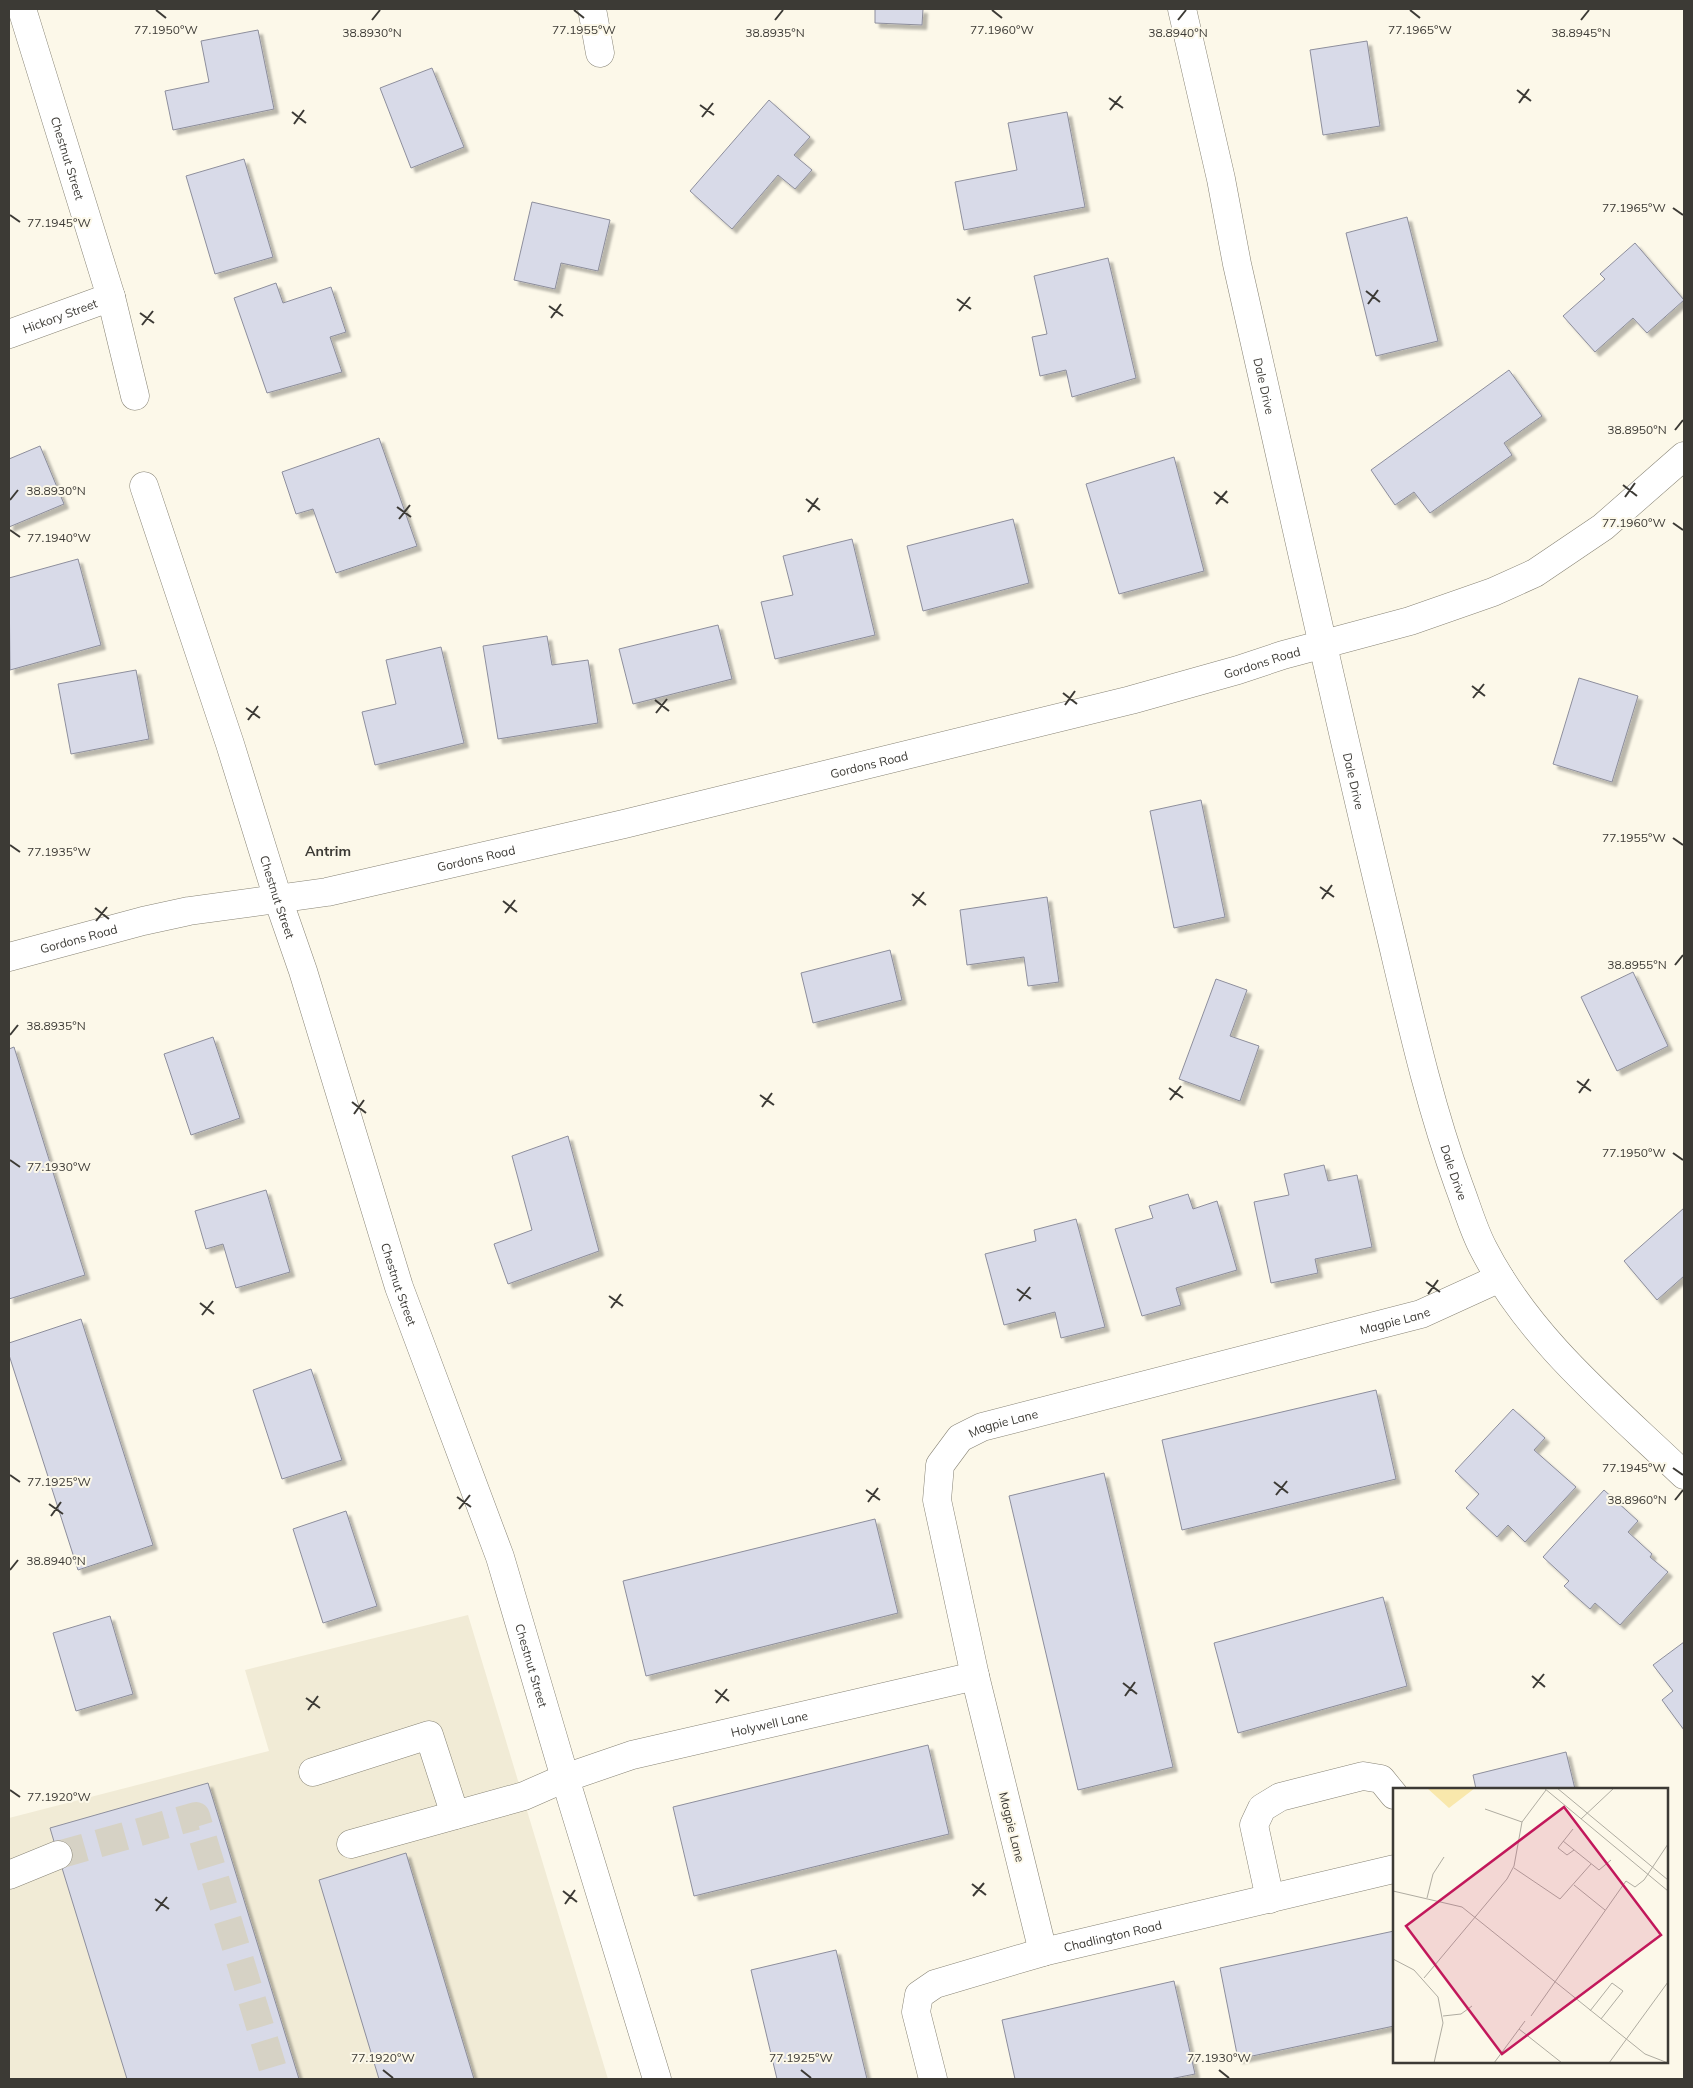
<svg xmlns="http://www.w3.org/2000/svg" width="1693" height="2088" viewBox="0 0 1693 2088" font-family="Mulish,sans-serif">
<defs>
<filter id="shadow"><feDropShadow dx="4.5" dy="4.5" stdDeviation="1" flood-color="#0004"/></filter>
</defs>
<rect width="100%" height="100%" fill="#fcf8e9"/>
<polygon fill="#f1ebd6" points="468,1615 608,2079 9,2079 9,1818 269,1751 245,1670"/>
<g fill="#d8dae8" stroke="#8d8e9c" filter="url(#shadow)">
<polygon points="875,9 923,9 922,25 875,23"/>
<polygon points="258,30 274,109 173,130 165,91 209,82 201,41"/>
<polygon points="1367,41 1380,126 1323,135 1310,50"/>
<polygon points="432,68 464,147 411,168 380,88"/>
<polygon points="769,100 810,137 794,155 812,170 795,189 778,175 732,229 690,191"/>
<polygon points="1067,112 1085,207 964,230 955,182 1017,170 1008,123"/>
<polygon points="244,159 273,257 215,274 186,176"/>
<polygon points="532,202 610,220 598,271 561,263 555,289 514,280"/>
<polygon points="1407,217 1438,341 1376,356 1346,233"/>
<polygon points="1635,243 1684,300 1647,333 1633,318 1595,352 1563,316 1605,279 1600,274"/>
<polygon points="1108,258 1136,378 1072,397 1066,370 1040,376 1032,337 1047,334 1034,276"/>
<polygon points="276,283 283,303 331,287 346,332 330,337 342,372 267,393 234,298"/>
<polygon points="1509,370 1542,416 1504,443 1512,455 1430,513 1414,492 1395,505 1371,470"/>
<polygon points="379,438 417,546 336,573 313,509 296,514 282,472"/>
<polygon points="40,446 64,504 9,527 9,459"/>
<polygon points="1174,457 1204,571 1119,594 1086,484"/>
<polygon points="1013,519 1029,583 923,611 907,546"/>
<polygon points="852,539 875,635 775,659 761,602 793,595 783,556"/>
<polygon points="78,559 101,645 10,670 9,578"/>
<polygon points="718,625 732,679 633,704 619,649"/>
<polygon points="547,636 552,665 588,660 598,723 498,739 483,646"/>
<polygon points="441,647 464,743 375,765 362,712 396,704 386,660"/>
<polygon points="136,670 149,739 71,754 58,684"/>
<polygon points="1579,678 1638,696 1612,782 1553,764"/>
<polygon points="1201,800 1225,917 1174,928 1150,811"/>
<polygon points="1047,897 1059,982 1028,986 1024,957 967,965 960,910"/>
<polygon points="890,950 902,1000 813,1023 801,973"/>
<polygon points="1633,972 1668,1046 1617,1071 1581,997"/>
<polygon points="1216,979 1247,990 1230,1036 1259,1046 1240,1101 1179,1079"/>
<polygon points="213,1037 240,1118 191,1135 164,1054"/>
<polygon points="14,1047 85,1275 9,1299 9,1049"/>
<polygon points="568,1136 599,1251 508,1284 494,1244 532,1230 512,1156"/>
<polygon points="1324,1165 1328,1181 1357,1175 1372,1247 1315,1259 1318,1273 1271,1283 1254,1202 1289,1195 1284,1174"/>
<polygon points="266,1190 290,1272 236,1288 223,1244 206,1249 195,1211"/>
<polygon points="1188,1194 1193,1209 1217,1201 1237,1270 1176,1288 1181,1305 1142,1316 1115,1229 1153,1218 1149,1206"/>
<polygon points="1684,1208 1684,1276 1657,1300 1624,1261"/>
<polygon points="1076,1219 1105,1327 1061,1338 1055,1312 1004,1325 985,1254 1036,1241 1034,1230"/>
<polygon points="81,1319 153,1545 78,1570 9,1355 9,1343"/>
<polygon points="311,1369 342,1460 282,1479 253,1390"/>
<polygon points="1376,1390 1396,1479 1182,1530 1162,1440"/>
<polygon points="1513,1409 1545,1438 1534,1450 1576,1487 1525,1542 1508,1525 1497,1537 1466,1508 1479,1494 1455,1471"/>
<polygon points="1104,1473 1173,1767 1078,1790 1009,1496"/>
<polygon points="1604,1490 1638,1521 1628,1532 1652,1554 1650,1557 1668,1572 1620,1625 1595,1603 1590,1609 1564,1586 1569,1581 1543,1557"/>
<polygon points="346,1511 377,1606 323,1623 293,1529"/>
<polygon points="875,1519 898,1613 646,1676 623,1581"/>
<polygon points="1383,1597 1407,1686 1238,1733 1214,1643"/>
<polygon points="110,1616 133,1694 76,1711 53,1633"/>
<polygon points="1684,1642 1684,1730 1662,1700 1673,1691 1653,1665"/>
<polygon points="928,1745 949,1834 694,1896 673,1807"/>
<polygon points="1566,1752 1575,1789 1476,1789 1473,1775"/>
<polygon points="208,1783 299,2079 127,2079 58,1855 50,1828"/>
<polygon points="406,1853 474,2079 379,2079 319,1880"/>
<polygon points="1394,1931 1394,2026 1238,2059 1220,1968"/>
<polygon points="836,1950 867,2079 777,2079 751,1970"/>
<polygon points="1174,1981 1195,2074 1170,2079 1015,2079 1002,2020"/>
</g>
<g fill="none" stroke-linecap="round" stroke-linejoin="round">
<polyline stroke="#d6d2c5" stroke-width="28" stroke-dasharray="28 14" stroke-linecap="butt" points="58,1855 196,1816 276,2079"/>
<g stroke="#878375" stroke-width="29">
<g id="minor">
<path id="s1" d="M 22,9 L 111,297 L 135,396"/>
<polyline points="592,9 600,53"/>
<path id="s2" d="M 1182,9 L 1221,179 L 1237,264 C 1287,484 1335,705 1388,924 C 1409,1012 1428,1101 1459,1186 C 1467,1207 1473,1229 1483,1248 C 1530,1340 1611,1405 1684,1475"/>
<path id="s3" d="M 9,334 L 111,297"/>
<path id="s4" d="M 144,486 L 230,744 L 278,899 L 303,971 L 399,1287 L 500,1557 L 565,1778 L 657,2079"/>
<path id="s5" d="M 9,957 L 143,921 L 189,911 L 327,892 L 624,824 L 1131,700 L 1238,670 L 1283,655 L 1410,621 L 1493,592 L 1535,573 L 1603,527 L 1684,456"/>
<polyline points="313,1772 429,1735 455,1815"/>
<path id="s6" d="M 351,1844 L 524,1796 L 565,1778 L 632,1755 L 975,1676"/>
<polyline points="9,1875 58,1855"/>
<polyline points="1270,1899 1254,1825 1262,1808 1280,1797 1363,1776 1381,1779 1394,1795"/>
<path id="s7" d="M 1043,1952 L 975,1676 L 937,1500 L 940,1465 L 960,1438 L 982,1427 L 1421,1314 L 1500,1278"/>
<path id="s8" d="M 933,2079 L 916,2012 L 919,1995 L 935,1984 L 1043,1952 L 1394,1869"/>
</g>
</g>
<use href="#minor" stroke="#fff" stroke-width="28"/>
</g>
<path fill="none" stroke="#3c3a35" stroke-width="2" d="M 156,10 L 166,18M 574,10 L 584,18M 992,10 L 1002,18M 1410,10 L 1420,18M 372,20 L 380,10M 775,20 L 783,10M 1178,20 L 1186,10M 1581,20 L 1589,10M 1517,90 L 1531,101M 1109,98 L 1123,108M 1519,103 L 1529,89M 700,105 L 714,115M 1110,110 L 1121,96M 292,112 L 306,123M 702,117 L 713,103M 294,124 L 304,110M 1673,208 L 1683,215M 10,215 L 20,222M 1366,291 L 1380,302M 957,299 L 971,309M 1368,304 L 1378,290M 549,306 L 563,316M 959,311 L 970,297M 140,313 L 154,323M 551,318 L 561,304M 142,325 L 153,311M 1675,430 L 1683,420M 1623,485 L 1637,496M 1214,492 L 1228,503M 1625,497 L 1635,483M 806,499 L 820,510M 10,500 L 18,490M 1216,504 L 1227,491M 397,507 L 411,517M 808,512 L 818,498M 399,519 L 410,505M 1673,523 L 1683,530M 10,530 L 20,537M 1472,686 L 1485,696M 1063,693 L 1077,704M 1473,698 L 1484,684M 655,700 L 669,711M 1065,705 L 1075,691M 246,708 L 260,718M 656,713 L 667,699M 248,720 L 258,706M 1673,838 L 1683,845M 10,845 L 20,852M 1320,887 L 1334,897M 912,894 L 926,905M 1322,899 L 1332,885M 503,901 L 517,912M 913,906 L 924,892M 95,908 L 109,919M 505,913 L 515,900M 96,921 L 107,907M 1675,965 L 1683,955M 10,1035 L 18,1025M 1577,1081 L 1591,1091M 1169,1088 L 1183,1098M 1579,1093 L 1589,1079M 760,1095 L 774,1105M 1170,1100 L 1181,1086M 352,1102 L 366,1113M 762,1107 L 772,1093M 354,1114 L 364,1100M 1673,1153 L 1683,1160M 10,1160 L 20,1167M 1426,1282 L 1440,1292M 1017,1289 L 1031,1299M 1428,1294 L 1438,1280M 609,1296 L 623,1306M 1019,1301 L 1030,1287M 200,1303 L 214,1314M 611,1308 L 621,1294M 202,1315 L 213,1301M 1673,1468 L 1683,1475M 10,1475 L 20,1482M 1274,1482 L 1288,1493M 866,1490 L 880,1500M 1276,1495 L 1287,1481M 457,1497 L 471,1507M 1675,1500 L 1683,1490M 868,1502 L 878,1488M 49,1504 L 63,1514M 459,1509 L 470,1495M 51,1516 L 61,1502M 10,1570 L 18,1560M 1532,1676 L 1545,1687M 1123,1683 L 1137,1694M 1533,1688 L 1544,1674M 715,1690 L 729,1701M 1125,1696 L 1135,1682M 306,1698 L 320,1708M 716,1703 L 727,1689M 308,1710 L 318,1696M 10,1790 L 20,1797M 972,1884 L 986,1895M 563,1891 L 577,1902M 973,1896 L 984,1883M 155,1899 L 169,1909M 565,1904 L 575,1890M 156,1911 L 167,1897M 383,2070 L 393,2078M 801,2070 L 811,2078M 1219,2070 L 1229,2078"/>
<g text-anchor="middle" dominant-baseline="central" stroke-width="4" stroke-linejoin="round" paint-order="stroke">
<g font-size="12" fill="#3c3a35" stroke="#fcf8e9">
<text stroke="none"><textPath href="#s1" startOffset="156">Chestnut Street</textPath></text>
<text stroke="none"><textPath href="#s3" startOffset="54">Hickory Street</textPath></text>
<text stroke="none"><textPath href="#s2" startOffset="386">Dale Drive</textPath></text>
<text stroke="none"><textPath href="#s5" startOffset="1288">Gordons Road</textPath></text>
<text stroke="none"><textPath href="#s5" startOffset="882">Gordons Road</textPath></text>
<text stroke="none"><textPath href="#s2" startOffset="791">Dale Drive</textPath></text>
<text stroke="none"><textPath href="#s5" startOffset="478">Gordons Road</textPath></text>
<text stroke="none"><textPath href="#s4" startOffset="432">Chestnut Street</textPath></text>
<text stroke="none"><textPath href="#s5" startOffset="72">Gordons Road</textPath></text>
<text stroke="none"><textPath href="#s2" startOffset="1195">Dale Drive</textPath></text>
<text stroke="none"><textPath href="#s4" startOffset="838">Chestnut Street</textPath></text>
<text stroke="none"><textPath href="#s7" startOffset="984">Magpie Lane</textPath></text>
<text stroke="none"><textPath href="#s7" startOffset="579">Magpie Lane</textPath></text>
<text stroke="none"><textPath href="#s4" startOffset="1242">Chestnut Street</textPath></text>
<text stroke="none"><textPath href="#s6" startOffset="436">Holywell Lane</textPath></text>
<text transform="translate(1012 1827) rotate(76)">Magpie Lane</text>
<text stroke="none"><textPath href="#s8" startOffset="290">Chadlington Road</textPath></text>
</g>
<g font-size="14" font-weight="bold" fill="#3c3a35" stroke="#fcf8e9">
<text x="328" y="851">Antrim</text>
</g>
</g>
<g transform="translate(1393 1788)">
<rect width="275" height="275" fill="#fcf8e9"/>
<path d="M 34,0 L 82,0 L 56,20 Z" fill="#f9e8ac"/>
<path fill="none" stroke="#afaca1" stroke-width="1" d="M 151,0 L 275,103M 164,0 L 275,92M 92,21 L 129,34M 188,31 L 221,0M 180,41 L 165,60 L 174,67 L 181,62M 170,53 L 206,82 L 218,72M 121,80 L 167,111 L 198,76M 181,97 L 212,122M 242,99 L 251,92 L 275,56M 0,103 L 69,119 L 252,266 L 275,275M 34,110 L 40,86 L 51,69M 0,171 L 21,182 L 45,209 L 50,235 L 41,275M 31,190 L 114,91 L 121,78 L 129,34 L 153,2M 197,223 L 219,195 L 230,203 L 208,231M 50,228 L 68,226 L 79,218M 138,228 L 233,93 L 242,99M 126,241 L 169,275M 101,275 L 132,233M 216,275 L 275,194"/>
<path fill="#c2185b" fill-opacity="0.15" stroke="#c2185b" stroke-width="2.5" d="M 171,19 L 268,147 L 109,266 L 13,138 Z"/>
<rect width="275" height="275" fill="none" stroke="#3c3a35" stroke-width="2.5"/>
</g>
<g font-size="12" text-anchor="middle" fill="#3c3a35" stroke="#fcf8e9" stroke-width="4" stroke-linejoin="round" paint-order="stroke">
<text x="166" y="34">77.1950°W</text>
<text x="1002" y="34">77.1960°W</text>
<text x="1420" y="34">77.1965°W</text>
<text x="584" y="34">77.1955°W</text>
<text x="372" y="37">38.8930°N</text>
<text x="775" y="37">38.8935°N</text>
<text x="1178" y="37">38.8940°N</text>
<text x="1581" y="37">38.8945°N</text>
<text x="1634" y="212">77.1965°W</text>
<text x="59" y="227">77.1945°W</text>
<text x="1637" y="434">38.8950°N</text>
<text x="56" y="495">38.8930°N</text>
<text x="1634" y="527">77.1960°W</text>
<text x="59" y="542">77.1940°W</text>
<text x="1634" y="842">77.1955°W</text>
<text x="59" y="856">77.1935°W</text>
<text x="1637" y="969">38.8955°N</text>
<text x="56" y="1030">38.8935°N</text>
<text x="1634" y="1157">77.1950°W</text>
<text x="59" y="1171">77.1930°W</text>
<text x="1634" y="1472">77.1945°W</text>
<text x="59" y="1486">77.1925°W</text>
<text x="1637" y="1504">38.8960°N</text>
<text x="56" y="1565">38.8940°N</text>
<text x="59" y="1801">77.1920°W</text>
<text x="383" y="2062">77.1920°W</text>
<text x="801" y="2062">77.1925°W</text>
<text x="1219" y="2062">77.1930°W</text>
</g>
<rect width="1693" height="2088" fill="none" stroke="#3c3a35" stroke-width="20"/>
</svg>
